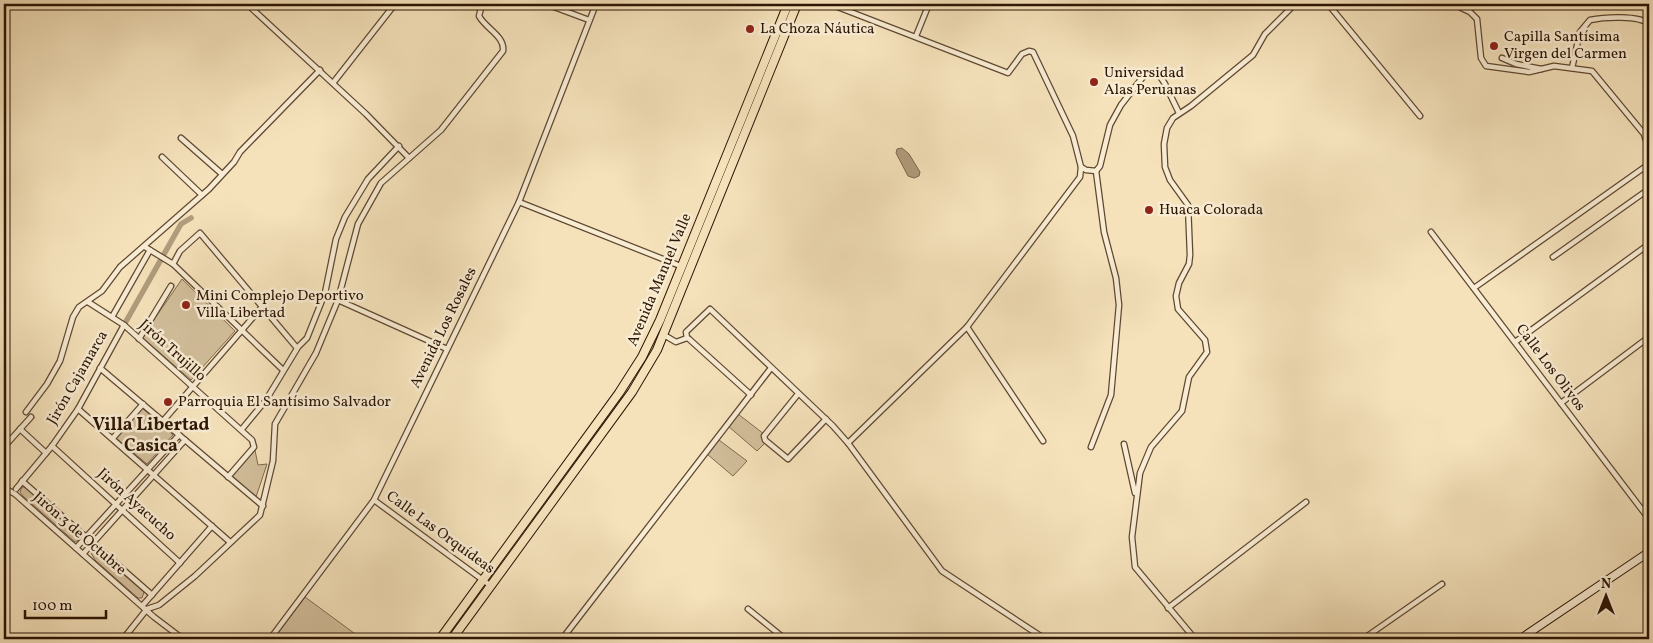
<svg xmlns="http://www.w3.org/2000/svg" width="1653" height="643" viewBox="0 0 1653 643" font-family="Vollkorn,serif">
<rect width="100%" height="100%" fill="#f5e2bb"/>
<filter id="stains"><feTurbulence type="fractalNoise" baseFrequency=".004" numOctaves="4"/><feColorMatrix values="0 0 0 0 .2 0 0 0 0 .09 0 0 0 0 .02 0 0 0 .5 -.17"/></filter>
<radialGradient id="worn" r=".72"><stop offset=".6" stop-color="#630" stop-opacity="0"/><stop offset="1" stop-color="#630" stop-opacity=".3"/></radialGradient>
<g fill="#d3bf9c" stroke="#806a50">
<polygon points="182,279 235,331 191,380 142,337"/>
<polygon points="142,408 173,435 147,464 116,438"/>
<polygon points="738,414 764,434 766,442 757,451 728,426"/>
<polygon points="719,440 747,461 733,476 707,454"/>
<polygon points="255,450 258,465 267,464 256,497 232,476"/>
<polygon points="22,487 26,487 79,535 80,539 75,542 23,496 20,492"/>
<polygon points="95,550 144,592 142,598 138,598 95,560 91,553"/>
<polygon points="305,597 362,639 274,638"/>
</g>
<polygon fill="#b19c7d" stroke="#7c664d" points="902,148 909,154 920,172 919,176 914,178 908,176 896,153 897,149"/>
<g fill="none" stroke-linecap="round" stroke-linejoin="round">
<polyline stroke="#b19c7d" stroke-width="5.5" points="124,325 181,224 191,218"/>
<g stroke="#5f4832" stroke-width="7">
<g id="street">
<polyline points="247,4 366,114 409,158"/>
<polyline points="546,4 589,20"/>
<polyline points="830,4 1008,73 1022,54 1029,51 1033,52 1073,136 1081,167 1086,170 1096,171 1100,166 1110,125 1121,105 1146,73 1158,73 1165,84 1179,113"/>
<polyline points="1328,4 1420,116"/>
<polyline points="1453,4 1470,12 1477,19 1481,58 1486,66 1529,72 1554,66 1592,71 1644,134 1649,150"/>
<polyline points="916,36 929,4"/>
<polyline points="1502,58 1516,64 1541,69"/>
<path d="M 1572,68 L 1580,32 L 1590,20 C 1604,17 1639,15 1649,24"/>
<polyline points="333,83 395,4"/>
<polyline points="181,138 222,174"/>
<polyline points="162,157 202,195"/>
<polyline points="519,202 683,267"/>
<polyline points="1431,232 1649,519"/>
<polyline points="145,247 173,264 283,370"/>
<polyline points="1553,257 1649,189"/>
<polyline points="173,264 180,251 200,233 297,348"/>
<polyline points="1474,288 1649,164"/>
<polyline points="338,300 447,349"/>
<polyline points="88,302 124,325 252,440 254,447 228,477"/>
<polyline points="112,317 150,250"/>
<polyline points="967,327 1043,441"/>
<polyline points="664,335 676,342 687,338 689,339 751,395"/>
<polyline points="687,338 686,332 710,309 833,426 848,443 942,571 1045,639"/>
<polyline points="139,339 171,286"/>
<polyline points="1515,342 1649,244"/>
<polyline points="100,368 263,506"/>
<polyline points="798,394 764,436 765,440 788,459 826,419"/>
<polyline points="1561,403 1649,337"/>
<polyline points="78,409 230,542"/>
<polyline points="26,412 47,384 60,361 73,317 79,307 102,291 120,267 209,189 234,162 240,152 320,70"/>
<polyline points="163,421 262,307"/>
<polyline points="20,429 46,453"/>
<polyline points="242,429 266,400 298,347 307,338 325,293 336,239 345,217 368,179 399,146"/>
<polyline points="113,438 143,404"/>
<polyline points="848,443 967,327 1080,177 1081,167"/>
<polyline points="1124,444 1135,493"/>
<polyline points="52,446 180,563"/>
<polyline points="4,447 31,417"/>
<polyline points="1091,447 1111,395 1119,305 1116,278 1104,232 1096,171"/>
<polyline points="22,481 152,595"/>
<polyline points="4,488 15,494 154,617 183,639"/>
<polyline points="16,489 52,446 78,409 124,325"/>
<polyline points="374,500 491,586"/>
<polyline points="76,548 179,435"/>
<polyline points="83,554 185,440"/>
<polyline points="143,605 212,526"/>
<polyline points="1168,608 1306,502"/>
<polyline points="748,609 785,639"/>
<path d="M 123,639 L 147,609 L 159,605 L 195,576 L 260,515 L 273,461 L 275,424 L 316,353 L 338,300 L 358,224 L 381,183 L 441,130 L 503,51 C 505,36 486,29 479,16 L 482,4"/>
<polyline points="270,639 374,500 519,202 596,4"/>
<polyline points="562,639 771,368"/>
<polyline points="1195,639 1135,567 1132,537 1140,473 1151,447 1182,411 1189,377 1207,352 1205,340 1178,309 1176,296 1179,283 1189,264 1190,255 1188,205 1170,180 1165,167 1164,144 1167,128 1173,118 1191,106 1253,55 1265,34 1295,4"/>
<polyline points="1363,639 1442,584"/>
</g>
</g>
<g stroke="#2d1504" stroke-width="9">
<polyline id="secondary" points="1520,639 1649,552"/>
</g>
<g stroke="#2d1504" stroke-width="10">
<g id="primary">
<polyline points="440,639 619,393 642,357 660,320 788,4"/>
<polyline points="452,639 632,392 657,350 797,4"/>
</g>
</g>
<use href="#street" stroke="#f8ecd3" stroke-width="4.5"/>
<use href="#secondary" stroke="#f8ecd3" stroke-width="7"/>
<use href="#primary" stroke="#f5e2bb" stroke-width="8"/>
</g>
<g fill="#8f2418" stroke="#f8ecd3" stroke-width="2">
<circle cx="750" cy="29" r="5"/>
<circle cx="1494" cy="46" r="5"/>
<circle cx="1094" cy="82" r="5"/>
<circle cx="1149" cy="210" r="5"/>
<circle cx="186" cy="305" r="5"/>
<circle cx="168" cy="402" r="5"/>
</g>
<g text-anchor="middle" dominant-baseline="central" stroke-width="5" stroke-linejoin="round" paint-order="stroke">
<g font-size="15" fill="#2d1504" stroke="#f8ecd3" text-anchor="start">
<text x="760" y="29">La Choza Náutica</text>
<text x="1504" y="37">Capilla Santísima<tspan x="1504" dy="17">Virgen del Carmen</tspan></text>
<text x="1104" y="73">Universidad<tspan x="1104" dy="17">Alas Peruanas</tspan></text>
<text x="1159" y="210">Huaca Colorada</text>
<text x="196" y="296">Mini Complejo Deportivo<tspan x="196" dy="17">Villa Libertad</tspan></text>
<text x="178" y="402">Parroquia El Santísimo Salvador</text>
</g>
<g font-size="15" fill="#2d1504" stroke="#f8ecd3">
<text transform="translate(660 280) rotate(-67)">Avenida Manuel Valle</text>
<text transform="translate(444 328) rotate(-64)">Avenida Los Rosales</text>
<text transform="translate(172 351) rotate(42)">Jirón Trujillo</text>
<text transform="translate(1550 368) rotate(53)">Calle Los Olivos</text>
<text transform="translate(78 378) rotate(-60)">Jirón Cajamarca</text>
<text transform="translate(136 505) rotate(42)">Jirón Ayacucho</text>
<text transform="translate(440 533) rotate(36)">Calle Las Orquídeas</text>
<text transform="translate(79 534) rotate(41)">Jirón 3 de Octubre</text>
</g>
<g font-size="18" font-weight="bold" fill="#2d1504" stroke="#f8ecd3">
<text x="151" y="425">Villa Libertad<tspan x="151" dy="21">Casica</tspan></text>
</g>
</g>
<rect width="1653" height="643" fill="none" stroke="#f5e2bb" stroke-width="20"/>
<rect x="5" y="5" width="1643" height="633" fill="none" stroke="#2d1504" stroke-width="2.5"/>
<rect x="10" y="10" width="1633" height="623" fill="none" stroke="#2d1504"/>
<g transform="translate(1606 596)" stroke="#f8ecd3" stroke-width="4" paint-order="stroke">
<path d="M0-4L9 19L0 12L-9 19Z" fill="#2d1504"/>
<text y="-8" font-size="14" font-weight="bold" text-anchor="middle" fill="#2d1504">N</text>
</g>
<path d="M25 610v8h81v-8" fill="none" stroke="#2d1504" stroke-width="2.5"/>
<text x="32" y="610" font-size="15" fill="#2d1504" stroke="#f8ecd3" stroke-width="4" paint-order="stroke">100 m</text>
<rect width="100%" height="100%" filter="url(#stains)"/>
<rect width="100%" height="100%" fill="url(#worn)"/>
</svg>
